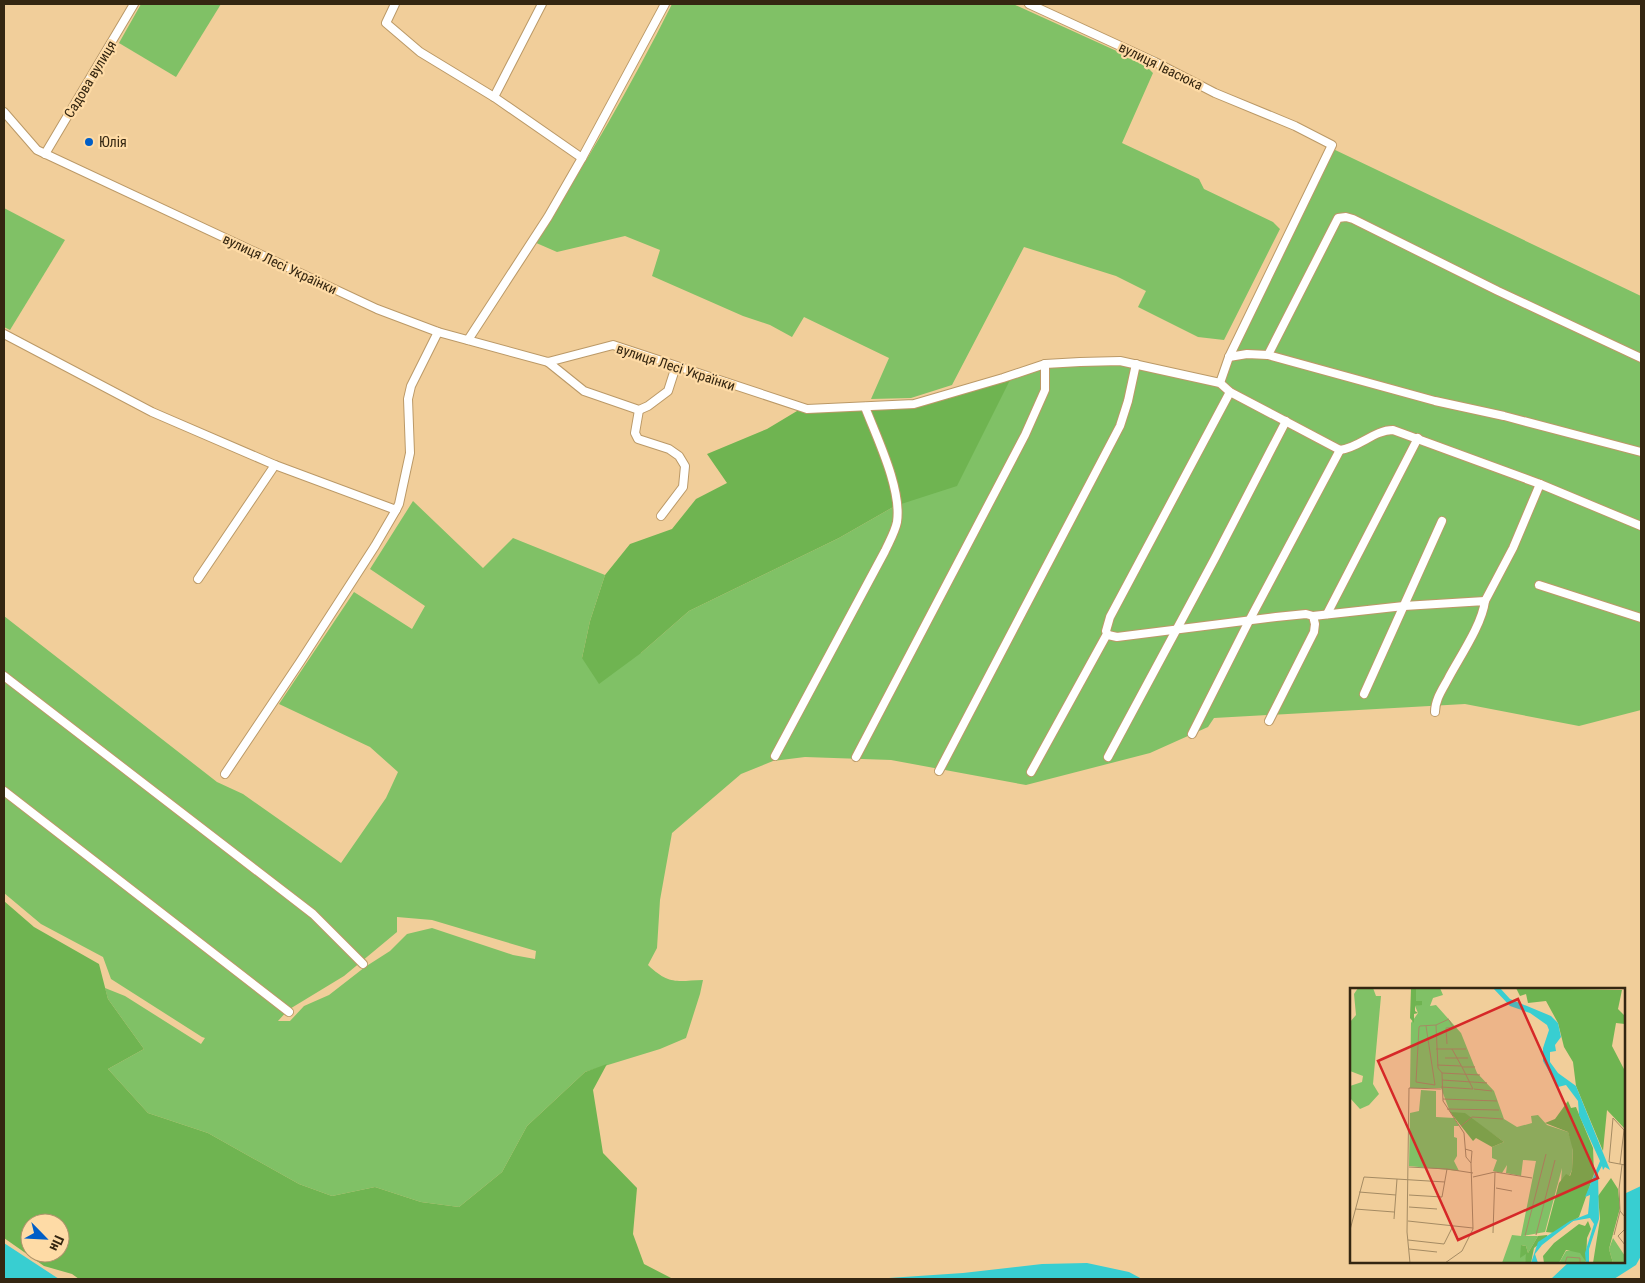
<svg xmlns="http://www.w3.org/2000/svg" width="1645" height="1283" viewBox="0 0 1645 1283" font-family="'Roboto Condensed',sans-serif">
<rect width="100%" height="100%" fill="#f1ce9a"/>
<g fill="#80c166" fill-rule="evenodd">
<polygon points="141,4 221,4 176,77 119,43"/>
<path d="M 672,4 L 1013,4 L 1143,63 L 1153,73 L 1122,143 L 1199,179 L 1204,189 L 1273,222 L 1280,229 L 1224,340 L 1198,337 L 1138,307 L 1146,291 L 1116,276 L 1024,247 L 952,385 L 911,398 L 871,399 L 889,358 L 804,317 L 792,337 L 770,325 L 743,316 L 652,276 L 660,250 L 625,236 L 557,252 L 534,242 C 585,166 631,86 672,4 Z"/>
<path d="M 1331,148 L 1641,296 L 1641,710 L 1579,726 L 1465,704 L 1214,718 L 1208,727 L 1150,753 L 1026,785 L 891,760 L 805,757 L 773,761 L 741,774 L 672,833 L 660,900 L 657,948 L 648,965 C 669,985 676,981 703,980 L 700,994 L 686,1038 L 660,1049 L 585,1072 L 527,1126 L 502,1172 L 459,1207 L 421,1202 L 375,1187 L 332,1196 L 299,1184 L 208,1133 L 148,1113 L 108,1069 L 144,1049 L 108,999 L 105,988 L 125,996 L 201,1044 L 205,1038 L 202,1037 L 111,979 L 103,957 L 41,924 L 4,893 L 4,616 L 217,782 L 243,794 L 341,863 L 386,798 L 398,772 L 370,747 L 279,704 L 354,592 L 412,629 L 425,606 L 370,569 L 413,501 L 483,568 L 513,538 L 605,575 L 590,621 L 582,658 L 641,653 L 689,611 L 839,538 L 895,506 L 1012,376 L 1058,365 L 1125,363 L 1222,388 L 1236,338 ZM 397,917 L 432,920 L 536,951 L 535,959 L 513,955 L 432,928 L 407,934 L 390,951 L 365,967 L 329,995 L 304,1006 L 290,1021 L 278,1021 L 288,1010 L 344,976 L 397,932 Z"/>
<polygon points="4,208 65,240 10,330 4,327"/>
</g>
<g fill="#6fb451" fill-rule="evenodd">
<polygon points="1012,376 957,486 895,506 839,538 689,611 641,653 599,684 582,658 590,621 605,575 630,544 672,529 696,499 727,483 707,454 767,429 797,411 904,406"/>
<path d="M 4,901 L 34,927 L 99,964 L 108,999 L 144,1049 L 108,1069 L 148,1113 L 208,1133 L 299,1184 L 332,1196 L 375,1187 L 421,1202 L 459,1207 L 502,1172 L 527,1126 L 585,1072 L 607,1064 L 593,1090 L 603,1153 L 637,1188 L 633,1234 L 644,1264 L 673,1279 L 79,1279 L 72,1274 L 44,1266 L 4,1238 ZM 30,1223 L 60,1223 L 60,1253 L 30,1253 Z"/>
</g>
<g fill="#38ced1">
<polygon points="1641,1186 1641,1256 1636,1265 1614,1279 1551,1279 1569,1262 1624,1262 1624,1194"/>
<polygon points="4,1243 59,1279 4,1279"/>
<polygon points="1087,1263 1129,1272 1142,1279 874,1279 963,1273 1042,1264"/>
</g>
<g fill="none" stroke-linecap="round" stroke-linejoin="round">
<g stroke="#bb9967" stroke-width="10">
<g id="minor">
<polyline points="395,4 386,23 420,52 494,97 582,158 665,4"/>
<polyline points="1029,4 1155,62 1215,93 1295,126 1332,145 1229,357 1220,383"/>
<polyline points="494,97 542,4"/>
<path d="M 4,112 L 37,150 L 377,309 L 438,332 L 548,362 L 613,345 L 807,409 L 914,404 L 1003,378 L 1045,364 L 1080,362 L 1120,361 L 1220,383 L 1230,392 L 1340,450 C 1359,448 1374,430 1393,430 L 1540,484 L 1641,526"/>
<polyline points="45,154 134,4"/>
<polyline points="4,334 152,412 275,465 396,510 399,504 410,453 408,399 411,386 438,332"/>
<polyline points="468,340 548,217 582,158"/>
<polyline points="1229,357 1247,354 1268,355"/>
<polyline points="1641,358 1498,291 1353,219 1346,217 1338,218 1268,355 1435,401 1504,416 1641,452"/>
<polyline points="548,362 584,391 639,410 648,406 668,391 676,366"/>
<polyline points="1230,392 1110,617 1106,631 1108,635 1117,637 1276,617 1306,614 1313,616 1315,624 1314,632 1269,721"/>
<polyline points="639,410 635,433 638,439 669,449 679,456 685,466 683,487 661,516"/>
<polyline points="198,579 275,465"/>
<polyline points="1539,585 1641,618"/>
<polyline points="1485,601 1513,548 1540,484"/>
<polyline points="1327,614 1418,438"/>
<path d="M 1313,616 L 1404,606 L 1485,601 C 1482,625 1459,658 1448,679 C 1442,690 1435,700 1435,712"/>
<polyline points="4,676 313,914 363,964"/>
<polyline points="1364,694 1442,521"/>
<polyline points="1192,734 1249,621 1340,450"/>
<path d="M 775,756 L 885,551 C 889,542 895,532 897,522 C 902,489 877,438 865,407"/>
<polyline points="856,757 1025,435 1045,390 1045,364"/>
<polyline points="1108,757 1215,558 1286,421"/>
<polyline points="939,771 1120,426 1128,401 1136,364"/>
<polyline points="1031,772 1107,634"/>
<polyline points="225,774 300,662 375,546 396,510"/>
<polyline points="4,791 289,1012"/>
</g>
</g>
<use href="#minor" stroke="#fff" stroke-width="8"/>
</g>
<circle fill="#005ec7" stroke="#fedba6" stroke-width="2" cx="89" cy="142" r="5"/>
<g text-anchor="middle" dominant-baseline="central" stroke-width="4.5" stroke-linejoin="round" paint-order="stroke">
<g font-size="14" fill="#342611" stroke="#fedba6">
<text transform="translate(1161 66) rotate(26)">вулиця Івасюка</text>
<text transform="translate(90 79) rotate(-59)">Садова вулиця</text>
<text transform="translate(280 264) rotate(25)">вулиця Лесі Українки</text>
<text transform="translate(676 367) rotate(18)">вулиця Лесі Українки</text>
</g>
<g font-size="14" fill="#342611" stroke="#fedba6" text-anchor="start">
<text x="99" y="142">Юлія</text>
</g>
</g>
<g transform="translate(1350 988)">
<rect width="275" height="275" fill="#f1ce9a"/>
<path d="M 8,0 L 23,0 L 26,8 L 31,8 L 23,96 L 29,106 L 19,117 L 10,121 L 0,110 L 0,98 L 12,94 L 13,88 L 0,83 L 0,34 L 6,27 L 4,6 ZM 66,0 L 90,0 L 93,7 L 83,10 L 80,18 L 86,17 L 111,45 L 127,85 L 144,103 L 154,131 L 167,139 L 182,135 L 181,128 L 188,127 L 197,137 L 218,144 L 223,158 L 222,182 L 219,189 L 211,193 L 212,180 L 195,244 L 173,248 L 188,248 L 178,265 L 176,258 L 171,257 L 177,267 L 175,275 L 152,275 L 162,247 L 171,248 L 186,173 L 173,172 L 171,188 L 156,185 L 157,177 L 152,185 L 143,183 L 147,172 L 142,170 L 142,159 L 154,154 L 120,130 L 100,124 L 91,100 L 60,100 L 61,35 L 68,25 L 65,18 L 72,16 L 72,13 L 65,13 ZM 71,102 L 86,103 L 86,129 L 104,130 L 109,138 L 104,138 L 104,149 L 107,150 L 107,168 L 104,173 L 109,183 L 59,178 L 60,125 L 69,123 ZM 263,250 L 275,268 L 275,275 L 263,275 L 259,261 ZM 232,262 L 236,275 L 209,275 L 216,263 Z" fill="#80c166"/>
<path d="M 61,0 L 66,0 L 66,13 L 72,13 L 72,17 L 65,18 L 65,23 L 68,25 L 64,26 L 64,35 L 60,30 ZM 166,0 L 272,2 L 268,21 L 275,28 L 275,36 L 266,35 L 262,58 L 275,83 L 275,141 L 257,122 L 253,163 L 226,98 L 223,74 L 214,59 L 208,35 L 196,13 L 178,15 L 176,6 L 170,8 ZM 218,113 L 221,120 L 226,119 L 243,160 L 244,186 L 229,229 L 205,245 L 196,244 L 209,195 L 216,186 L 220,188 L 222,182 L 223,162 L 218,144 L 195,135 L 205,131 ZM 100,124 L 115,125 L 154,154 L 142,159 L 126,150 L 123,153 ZM 261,190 L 268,201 L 270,220 L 259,261 L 263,275 L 243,275 L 250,231 L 248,208 ZM 238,233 L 241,241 L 237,250 L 236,274 L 230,265 L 216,262 L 209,275 L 194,275 L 193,268 L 204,255 L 229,236 L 235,238 ZM 197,247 L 198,249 L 184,260 L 181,275 L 175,275 L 176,266 L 170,270 L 171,257 L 176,258 L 178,265 L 188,248 Z" fill="#6fb451"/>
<path d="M 143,0 L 150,0 L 160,11 L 201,28 L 208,35 L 211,49 L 205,57 L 206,63 L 200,64 L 200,74 L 208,85 L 226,98 L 260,182 L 255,179 L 253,182 L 252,178 L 248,185 L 249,231 L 239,261 L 239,275 L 236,275 L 235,265 L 244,236 L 240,230 L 223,233 L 192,257 L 185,266 L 188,275 L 181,275 L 188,254 L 220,233 L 238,226 L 240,207 L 235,209 L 250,173 L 229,127 L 228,113 L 216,97 L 208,99 L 193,73 L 193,60 L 199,42 L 197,37 L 180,25 L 160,18 Z" fill="#38ced1"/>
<path fill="none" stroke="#a58b63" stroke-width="1" d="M 76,38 L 85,97 L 66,94 L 69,39 L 70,38 L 86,37M 97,56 L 96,40 L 103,39 L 99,32M 86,61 L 102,61M 95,70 L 118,70M 87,77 L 111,78M 112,79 L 102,61 L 116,61M 92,85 L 130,87M 92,92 L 137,95M 91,99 L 123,101 L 112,79 L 125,79M 124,101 L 142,103M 93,111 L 147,113M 97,121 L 149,122M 263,130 L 259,174 L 275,177M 263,130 L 274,142 L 270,176M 111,138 L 122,129 L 153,131M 115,161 L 122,163 L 121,175M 272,177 L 269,201 L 270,223 L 275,229M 59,179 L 97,181 L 92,209 L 59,207M 97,181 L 123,185M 145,184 L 182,190M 123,189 L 145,184 L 143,245M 146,200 L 162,203M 9,204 L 46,207M 59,219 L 87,221M 5,221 L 44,224M 44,231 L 47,191M 58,233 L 123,240M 275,241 L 268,248 L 275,257M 0,242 L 14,189 L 95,194M 186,247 L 205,172M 264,247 L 270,223M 175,248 L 196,166M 58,252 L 94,256 L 103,238M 59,261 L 87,264M 60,275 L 57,244 L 59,100 L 91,101M 95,275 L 112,263 L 123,241 L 121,175 L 116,169 L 114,145 L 93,113 L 92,85 L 88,80 L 86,37 L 99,31M 215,275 L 217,269 L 230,270 L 230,275"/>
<path fill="#d62828" fill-opacity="0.15" stroke="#d62828" stroke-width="2.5" d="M 168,11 L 248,190 L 108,252 L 28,73 Z"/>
<rect width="275" height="275" fill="none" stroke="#342611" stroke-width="2.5"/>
</g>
<rect width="1645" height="1283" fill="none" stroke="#342611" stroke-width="10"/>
<g transform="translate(45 1238) rotate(114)"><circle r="24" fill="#fedba6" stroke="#ad936a"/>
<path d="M0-4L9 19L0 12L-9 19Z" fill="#005ec7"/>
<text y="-8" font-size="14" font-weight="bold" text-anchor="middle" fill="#342611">Пн</text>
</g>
</svg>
